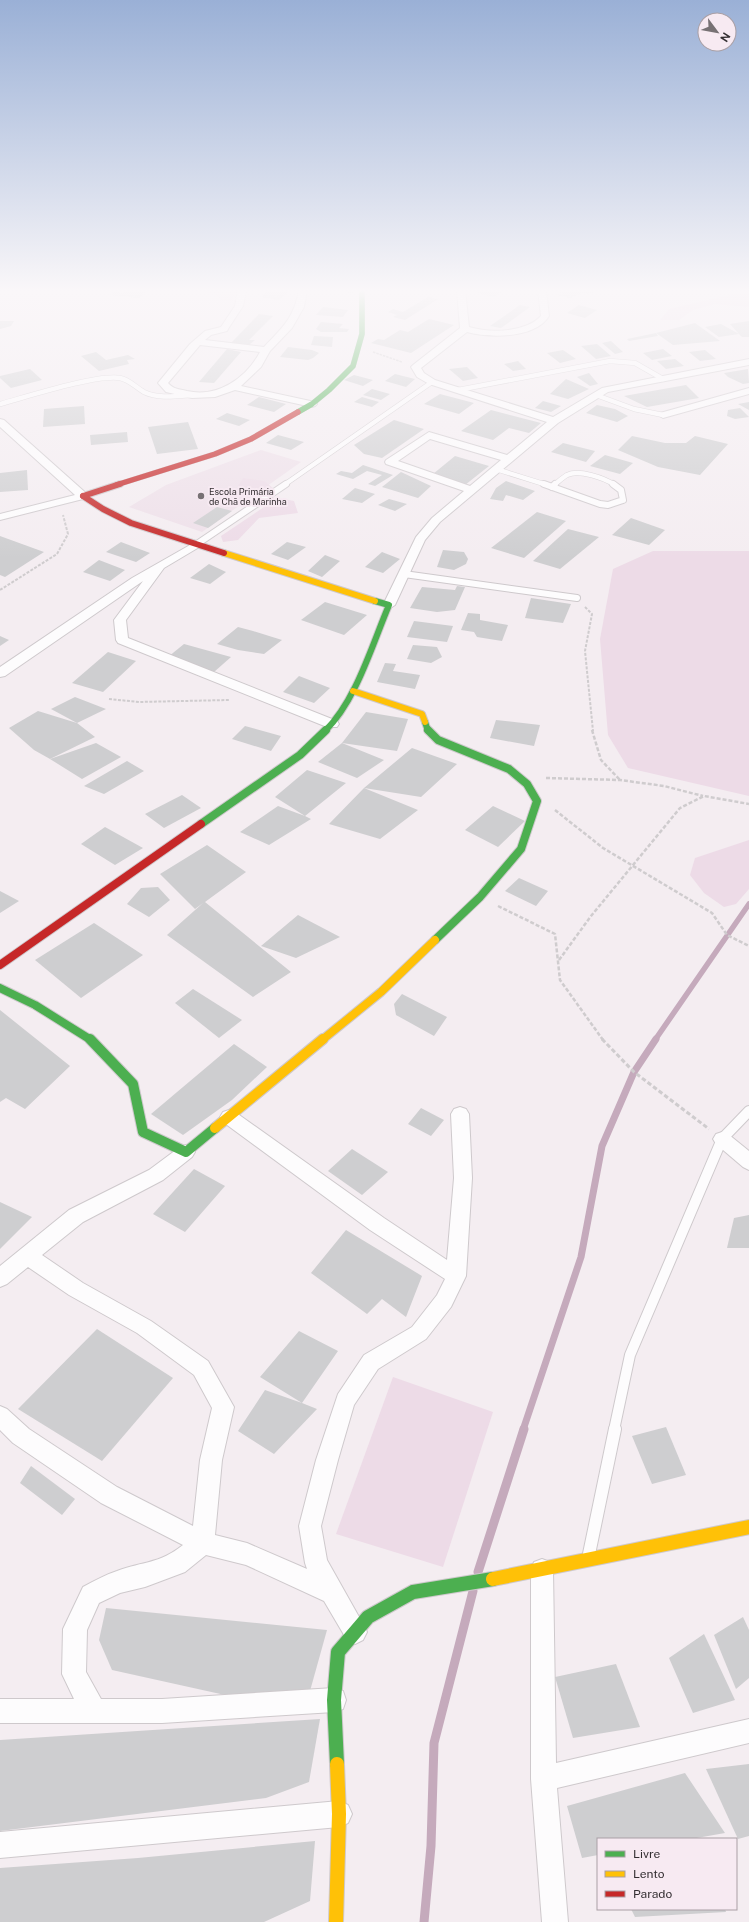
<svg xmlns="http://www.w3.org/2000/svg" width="749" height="1922" viewBox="0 0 749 1922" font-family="'Public Sans',sans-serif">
<rect width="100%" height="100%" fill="#f4edf1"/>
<polygon fill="#eee0e9" points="261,450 301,462 202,532 129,507 166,485"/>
<g fill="#eddbe7">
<polygon points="218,290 236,290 232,300 221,300 216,295 208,294 206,291 220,292"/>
<polygon points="749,293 749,307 715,304 693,310 679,320 660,320 669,309 733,294"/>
<polygon points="243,478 264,481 273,488 264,492 241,491 238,486"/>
<polygon points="284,499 294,501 298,513 259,518 238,540 223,542 221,536 270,503"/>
<polygon points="653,551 749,551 749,796 628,768 608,735 600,639 613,569"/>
<polygon points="749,840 749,889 736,904 724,907 704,893 690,875 695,858"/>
<polygon points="393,1377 493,1412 443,1567 336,1534"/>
</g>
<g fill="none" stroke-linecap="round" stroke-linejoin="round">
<polyline stroke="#c5aabc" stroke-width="5.5" points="655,1040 749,904"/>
<polyline stroke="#c5aabc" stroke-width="7" points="523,1430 581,1257 602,1146 634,1072 656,1039"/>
<g stroke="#c5aabc" stroke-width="9">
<polyline points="478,1572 524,1429"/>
<polyline points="424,1922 431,1846 434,1743 473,1591"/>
</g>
</g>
<g fill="#ceced0">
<polygon points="127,290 147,290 139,298 110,295 113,292 124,293"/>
<polygon points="275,290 287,292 282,298 278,300 261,297 266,292 272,292"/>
<polygon points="333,290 354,290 354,293 333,291"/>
<polygon points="481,290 488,292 505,290 494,297 477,293"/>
<polygon points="554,290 588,290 594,292 589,294 582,293 570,298 557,295 562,293"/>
<polygon points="428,297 438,299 405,320 393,317 397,315 388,312 393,309 403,312"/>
<polygon points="520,305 530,307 501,328 490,326"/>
<polygon points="579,305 597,310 585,318 567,313"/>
<polygon points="323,307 348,310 343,317 316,315"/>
<polygon points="259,314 273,316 249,340 255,340 249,345 231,343"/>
<polygon points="429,319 454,325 411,353 371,343 378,339 384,340 400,330 408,332"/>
<polygon points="0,321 14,321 11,326 0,329"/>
<polygon points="749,321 749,337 742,337 739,334 719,337 705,327 721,324 739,334 730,324"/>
<polygon points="321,322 343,324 339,328 349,329 347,332 321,332 316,329"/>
<polygon points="695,323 720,341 673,345 656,333"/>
<polygon points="656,333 658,336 629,341 627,339"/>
<polygon points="314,336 333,337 332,347 311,345"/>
<polygon points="611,341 623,352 615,354 602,343"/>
<polygon points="597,344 611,356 596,359 581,346"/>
<polygon points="288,347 312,350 319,353 313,358 308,360 280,357"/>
<polygon points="227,349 241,352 214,383 199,382"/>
<polygon points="663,349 672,356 652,360 643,353"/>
<polygon points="563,350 576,359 560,363 547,353"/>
<polygon points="705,350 716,359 700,361 689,352"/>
<polygon points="96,352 106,360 128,355 135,359 127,360 129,364 99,371 81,356"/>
<polygon points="675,359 684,366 666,369 657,361"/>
<polygon points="518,361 526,369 513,371 504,364"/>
<polygon points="467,367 478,378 463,381 449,369"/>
<polygon points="30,369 42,380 11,388 0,378 0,376"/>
<polygon points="748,369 749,383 743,384 728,377 724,373"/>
<polygon points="589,373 598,384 590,386 577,377"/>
<polygon points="395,374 415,379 406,387 385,381"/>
<polygon points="354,375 373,380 363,386 344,380"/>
<polygon points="566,379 589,389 568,399 550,394"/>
<polygon points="686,385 699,398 647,407 624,396"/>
<polygon points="372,389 390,394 381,400 363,395"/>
<polygon points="440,394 474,403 459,414 424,404"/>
<polygon points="259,397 286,404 274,412 247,405"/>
<polygon points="362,397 379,402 372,407 354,402"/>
<polygon points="543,401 561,406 551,412 535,408"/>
<polygon points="749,402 749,410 738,404"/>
<polygon points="597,405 615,409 628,416 617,422 586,413"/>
<polygon points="84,406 85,424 43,427 44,409"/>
<polygon points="740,408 749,417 735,419 727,416 728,410"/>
<polygon points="491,410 541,423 529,433 509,428 493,440 461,431"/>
<polygon points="227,413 250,420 239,426 216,419"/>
<polygon points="394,420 424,429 382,458 364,454 354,445"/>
<polygon points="188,422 198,449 157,454 148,427"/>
<polygon points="127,432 128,442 91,445 90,435"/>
<polygon points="278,435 304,442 291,450 266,443"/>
<polygon points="632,436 665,443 686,443 695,436 728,444 700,475 658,467 618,450"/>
<polygon points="563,443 595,451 586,462 551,452"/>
<polygon points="605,455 633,463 620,474 590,466"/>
<polygon points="455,456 489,466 465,485 433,474"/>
<polygon points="363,465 393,475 375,486 368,484 382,475 367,471 353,479 336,474 341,471 352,473"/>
<polygon points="27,470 28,490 0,492 0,473"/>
<polygon points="401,472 431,486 418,498 382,487"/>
<polygon points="506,481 535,491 523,500 506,495 503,501 490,499 496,488"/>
<polygon points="355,488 375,494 362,503 342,499"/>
<polygon points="389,499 407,504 395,511 378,505"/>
<polygon points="217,507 232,511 208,528 193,523"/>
<polygon points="537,512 566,521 524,558 491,548"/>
<polygon points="631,518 665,530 649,545 612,535"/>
<polygon points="568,529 599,537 560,569 533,561"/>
<polygon points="0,536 44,552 5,577 0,575"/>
<polygon points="121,542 150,553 136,562 106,552"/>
<polygon points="287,542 306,547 288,560 271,554"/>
<polygon points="443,550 464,552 468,559 466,564 454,570 437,567"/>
<polygon points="382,552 400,559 383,573 365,567"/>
<polygon points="325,555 340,561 322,577 308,571"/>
<polygon points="99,560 125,570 110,581 83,572"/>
<polygon points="209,564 226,572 210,584 190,578"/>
<polygon points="457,586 465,587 455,610 437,612 410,608 422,587 455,590"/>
<polygon points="531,598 571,604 563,623 525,618"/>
<polygon points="325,602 367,615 344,635 301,620"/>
<polygon points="468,613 480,614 480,620 508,625 502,641 477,637 474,632 461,630"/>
<polygon points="414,621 453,626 447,642 407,637"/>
<polygon points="238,627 253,631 282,640 264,654 238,650 217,644"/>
<polygon points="0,636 9,640 0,646"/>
<polygon points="184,644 231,657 214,672 168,657"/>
<polygon points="413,645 437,647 442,657 431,663 407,659"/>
<polygon points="108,652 136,661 103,692 72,683"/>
<polygon points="385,663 396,664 393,671 420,675 415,689 377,682"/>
<polygon points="299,676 330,688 314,703 283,692"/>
<polygon points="75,697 106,709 77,723 51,709"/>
<polygon points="38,711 77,723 95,737 50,759 34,750 9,728"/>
<polygon points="366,712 408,719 397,751 342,743"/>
<polygon points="496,720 540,725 534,746 490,738"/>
<polygon points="245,726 281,736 271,751 232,739"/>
<polygon points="96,743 121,757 82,779 50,759"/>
<polygon points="342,743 384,760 357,778 318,762"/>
<polygon points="412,748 457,764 421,797 364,788 418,810 380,839 329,824 364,788"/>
<polygon points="127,761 144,771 104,794 84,786"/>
<polygon points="307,770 346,783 305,816 311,819 269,845 240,832 278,806 305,816 275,797"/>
<polygon points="182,795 201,808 164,828 145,814"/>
<polygon points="493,806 525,821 498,847 465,830"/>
<polygon points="105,827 143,848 115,865 81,844"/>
<polygon points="207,845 246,872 205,902 291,972 253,997 167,935 203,903 195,909 160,874"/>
<polygon points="519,878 548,891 536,906 505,891"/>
<polygon points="158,887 170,900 149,917 127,904 141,888"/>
<polygon points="0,891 19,901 0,913"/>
<polygon points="298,915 340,937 296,958 261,946"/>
<polygon points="94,923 143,955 81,998 35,960"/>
<polygon points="193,989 242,1020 219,1038 175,1003"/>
<polygon points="402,994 447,1017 434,1036 396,1015 394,1004"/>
<polygon points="0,1010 70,1066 25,1109 6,1098 0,1102"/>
<polygon points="234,1044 267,1067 232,1100 183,1135 151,1114"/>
<polygon points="421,1108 444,1120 431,1136 408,1124"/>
<polygon points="352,1149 388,1172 362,1195 328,1171"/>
<polygon points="194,1169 225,1186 185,1232 153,1214"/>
<polygon points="0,1202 32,1217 0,1249"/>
<polygon points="749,1215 749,1248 727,1248 734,1218"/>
<polygon points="346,1230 422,1276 406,1317 382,1299 367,1314 311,1273"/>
<polygon points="97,1329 173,1378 102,1461 18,1409"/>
<polygon points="299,1331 338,1351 302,1403 317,1409 274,1454 238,1431 265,1390 302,1403 260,1377"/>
<polygon points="666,1427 686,1475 652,1484 632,1436"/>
<polygon points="31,1466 75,1499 62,1515 20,1483"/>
<polygon points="106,1608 327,1630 310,1691 225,1695 112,1670 99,1640"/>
<polygon points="743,1617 749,1630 749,1678 736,1689 714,1635"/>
<polygon points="704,1634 735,1700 693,1713 669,1658"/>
<polygon points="616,1664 640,1727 573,1738 555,1677"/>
<polygon points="320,1719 309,1782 266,1798 0,1831 0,1740"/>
<polygon points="749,1764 749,1836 738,1839 706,1769"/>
<polygon points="685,1773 725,1833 691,1839 598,1839 598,1855 582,1858 567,1806"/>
<polygon points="315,1841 310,1901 264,1922 0,1922 0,1868 138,1858"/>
<polygon points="631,1909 725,1909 726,1912 635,1917"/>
</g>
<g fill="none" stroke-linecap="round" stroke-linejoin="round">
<g stroke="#cec9cc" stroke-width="5.5">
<g id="lane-far3">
<polyline points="458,390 610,361 635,363 663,379"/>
<polyline points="596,395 634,409 663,415"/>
<path d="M 0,404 C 26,397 97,374 120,378 C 130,380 135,387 144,392 C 158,399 177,396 192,395"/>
<polyline points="496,469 547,485"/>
<polyline points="284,485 432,382"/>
<path d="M 554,485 C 558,482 562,478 567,475 C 579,469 604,478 615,485"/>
</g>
</g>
<g stroke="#cec9cc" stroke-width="8">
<g id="lane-far2">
<polyline points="544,484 600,504 608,505 623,500 621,490 613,484"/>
<polyline points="552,487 555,484"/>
<polyline points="197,544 286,484"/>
<polyline points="404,574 577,598"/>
</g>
</g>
<g stroke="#cec9cc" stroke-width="12">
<polyline id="lane-far1" points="614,1430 630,1355 722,1139 749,1111"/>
</g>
<g stroke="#cec9cc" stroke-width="14">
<polyline id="lane" points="589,1554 615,1429"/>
</g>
<g stroke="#cec9cc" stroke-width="2">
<g id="street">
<path d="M 238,290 L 246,290 L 243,306 L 228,329 L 227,331 L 211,335 L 205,340 L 264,347 C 283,327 294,318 299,290 L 307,290 L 304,307 L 292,328 L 270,351 L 261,367 L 241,386 L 315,402 L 317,404 L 315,406 L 312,407 L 235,390 L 215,397 L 192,398 L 166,392 L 158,383 L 190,344 L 205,331 L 221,327 L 235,306 ZM 200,345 L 260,352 C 246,378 218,398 187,391 C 179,389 173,389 168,383 Z"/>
<path d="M 457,290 L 465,290 L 469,327 C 490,333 525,333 541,316 L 538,290 L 546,290 L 549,316 C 535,339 489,338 467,332 L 421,368 L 424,373 L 435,380 L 553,417 L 602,388 L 749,359 L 749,365 L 608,392 L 558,423 L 440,522 L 425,540 L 395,605 L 389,609 L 383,605 L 416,537 L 432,518 L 464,491 L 386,464 L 385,462 L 386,460 L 429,432 L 507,455 L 547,422 L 429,384 L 417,377 L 411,367 L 413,365 L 460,328 ZM 430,439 L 501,460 L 470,486 L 398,461 Z"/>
<polygon points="749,388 749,394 663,418 658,415 660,413"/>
<polygon points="0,419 4,420 87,494 88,496 87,498 0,520 0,514 75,495 0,427"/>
<polygon points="197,541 203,544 201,546 164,568 126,620 128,638 337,721 339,724 337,727 327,727 118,643 116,640 114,620 143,581 5,676 0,677 0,667 132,578"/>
<path d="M 460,1107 L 466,1109 L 469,1114 L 472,1178 L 466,1276 L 451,1307 L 426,1339 L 378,1369 L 354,1405 L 338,1460 L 321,1526 L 327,1560 L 363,1624 L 367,1632 L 363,1640 L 355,1644 L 347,1640 L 324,1601 L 246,1565 L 206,1555 L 185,1572 L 145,1587 L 120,1593 L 99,1603 L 87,1630 L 86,1672 L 101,1699 L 162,1699 L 334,1688 L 343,1691 L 346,1700 L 343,1709 L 334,1712 L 162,1723 L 0,1723 L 0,1699 L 74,1699 L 62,1674 L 63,1629 L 83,1587 C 94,1581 105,1575 117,1571 C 144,1561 159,1564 183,1545 L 101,1503 L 13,1443 L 0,1430 L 0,1406 L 7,1409 L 29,1429 L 117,1487 L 193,1526 L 200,1460 L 212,1408 L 194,1375 L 137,1333 L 69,1295 L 28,1267 L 7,1284 L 0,1287 L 0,1266 L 69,1210 L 149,1170 L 180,1147 L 186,1145 L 192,1147 L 195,1152 L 192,1157 L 163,1180 L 83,1222 L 42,1255 L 83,1283 L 151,1321 L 208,1361 L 234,1407 L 222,1460 L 215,1535 L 247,1543 L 307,1569 L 305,1563 L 299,1526 L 316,1460 L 338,1394 L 364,1355 L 412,1327 L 437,1295 L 445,1279 L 370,1230 L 223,1122 L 220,1117 L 223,1112 L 229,1110 L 235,1112 L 384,1218 L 447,1260 L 454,1178 L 451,1114 L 454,1109 Z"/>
<polygon points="722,1132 728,1134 749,1151 749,1170 743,1167 716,1144 713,1139 716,1134"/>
<polygon points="542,1559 550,1562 553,1570 556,1763 749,1719 749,1743 557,1788 568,1922 542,1922 531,1779 531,1570 534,1562"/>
<polygon points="339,1801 348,1805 352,1814 348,1823 339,1827 0,1858 0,1832"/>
</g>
</g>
<g stroke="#cec9cc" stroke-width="6">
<polyline id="fast-far4" points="298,412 312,404 329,390 353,366 362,334 362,290"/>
</g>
<g stroke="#cec9cc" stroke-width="8">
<g id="fast-far3">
<polyline points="425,722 428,731"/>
<path d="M 325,731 C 356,701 372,645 389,605 L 375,601"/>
</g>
</g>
<g stroke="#cec9cc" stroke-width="10">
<g id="fast-far2">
<polyline points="428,730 438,740 509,769 527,784 537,801 521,849 480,897 435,940"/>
<polyline points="201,824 300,755 326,730"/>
<polyline points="0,988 35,1005 91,1040"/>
</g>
</g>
<g stroke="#cec9cc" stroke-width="12">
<polyline id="fast-far1" points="90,1039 133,1084 143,1132 186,1152 215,1128"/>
</g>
<g stroke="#cec9cc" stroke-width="16">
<polyline id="fast" points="337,1764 334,1700 338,1652 368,1617 413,1592 493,1579"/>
</g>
<g stroke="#cec9cc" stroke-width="8">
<g id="slow-far3">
<polyline points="224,553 375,601"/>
<polyline points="353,691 422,714 425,722"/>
</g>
</g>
<g stroke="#cec9cc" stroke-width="10">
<polyline id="slow-far2" points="322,1040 381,992 435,940"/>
</g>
<g stroke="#cec9cc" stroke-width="12">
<polyline id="slow-far1" points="215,1128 323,1039"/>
</g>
<g stroke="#cec9cc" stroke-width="16">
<g id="slow">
<polyline points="493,1579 749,1527"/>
<polyline points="336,1922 339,1814 337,1764"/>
</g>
</g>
<g stroke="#cec9cc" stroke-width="6">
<polyline id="jam-far2" points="116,485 215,454 251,439 298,412"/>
</g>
<g stroke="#cec9cc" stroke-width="8">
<g id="jam-far1">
<polyline points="83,496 120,484"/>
<polyline points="83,496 103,509 131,523 224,553"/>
</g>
</g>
<g stroke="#cec9cc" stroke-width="10">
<polyline id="jam" points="0,965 201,824"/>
</g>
<polyline stroke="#cfccce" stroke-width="1.5" stroke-dasharray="2.5 1" stroke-linecap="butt" points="373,352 402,362"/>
<g stroke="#cfccce" stroke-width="2" stroke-dasharray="3 1.5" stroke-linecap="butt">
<polyline points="0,590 57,554 68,534 63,515"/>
<polyline points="585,607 592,614 585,651 593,731"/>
<polyline points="109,699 139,702 229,700"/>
</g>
<g stroke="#cfccce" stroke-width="2.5" stroke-dasharray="4 2" stroke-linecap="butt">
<polyline points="592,730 601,760 620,780"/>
<polyline points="546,778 620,780 664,786 703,796"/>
<polyline points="555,810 603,848 712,913 727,935 749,946"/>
<polyline points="498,906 555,934 560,980 603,1040"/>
<polyline points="559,960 591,916 680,808 704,796 749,804"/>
</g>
<polyline stroke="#cfccce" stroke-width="3" stroke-dasharray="4.5 2.5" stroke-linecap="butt" points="602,1039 634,1072 709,1129"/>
<use href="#lane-far3" stroke="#fdfcfd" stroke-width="4.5"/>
<use href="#lane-far2" stroke="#fdfcfd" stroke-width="6"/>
<use href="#lane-far1" stroke="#fdfcfd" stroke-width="10"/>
<use href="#lane" stroke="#fdfcfd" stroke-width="12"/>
<use href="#street" fill="#fdfcfd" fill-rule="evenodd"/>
<use href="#fast-far4" stroke="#4caf50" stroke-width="5.5"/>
<use href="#fast-far3" stroke="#4caf50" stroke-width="6"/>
<use href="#fast-far2" stroke="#4caf50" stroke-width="8"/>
<use href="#fast-far1" stroke="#4caf50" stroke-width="10"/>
<use href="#fast" stroke="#4caf50" stroke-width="14"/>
<use href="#slow-far3" stroke="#ffc107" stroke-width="6"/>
<use href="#slow-far2" stroke="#ffc107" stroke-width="8"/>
<use href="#slow-far1" stroke="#ffc107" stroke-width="10"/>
<use href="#slow" stroke="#ffc107" stroke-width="14"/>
<use href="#jam-far2" stroke="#c62828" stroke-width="5.5"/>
<use href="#jam-far1" stroke="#c62828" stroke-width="6"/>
<use href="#jam" stroke="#c62828" stroke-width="8"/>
</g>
<linearGradient id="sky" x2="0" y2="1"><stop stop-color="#9ab0d6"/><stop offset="0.52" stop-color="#faf7f9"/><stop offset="1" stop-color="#faf7f9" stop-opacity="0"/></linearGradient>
<rect width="749" height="559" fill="url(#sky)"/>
<circle fill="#777174" stroke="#f7eaf2" stroke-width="1.5" cx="201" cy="496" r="4"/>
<g text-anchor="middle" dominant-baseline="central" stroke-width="4" stroke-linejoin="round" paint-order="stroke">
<g font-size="9" fill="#332e31" stroke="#f7eaf2" text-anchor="start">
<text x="209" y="491">Escola Primária<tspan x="209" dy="10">de Chã de Marinha</tspan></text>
</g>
</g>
<rect x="597" y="1838" width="140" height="72" fill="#f7eaf2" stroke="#a99fa5"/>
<rect x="605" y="1851" width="20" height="6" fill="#4caf50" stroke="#a99fa5"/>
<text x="633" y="1858" font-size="12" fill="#332e31">Livre</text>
<rect x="605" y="1871" width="20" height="6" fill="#ffc107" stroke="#a99fa5"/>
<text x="633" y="1878" font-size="12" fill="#332e31">Lento</text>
<rect x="605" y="1891" width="20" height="6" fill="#c62828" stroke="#a99fa5"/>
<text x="633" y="1898" font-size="12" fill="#332e31">Parado</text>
<g transform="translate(717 32) rotate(122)"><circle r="19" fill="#f7eaf2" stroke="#a99fa5"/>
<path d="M0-3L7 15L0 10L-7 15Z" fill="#777174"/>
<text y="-6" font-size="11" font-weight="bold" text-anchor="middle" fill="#332e31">N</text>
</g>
</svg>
